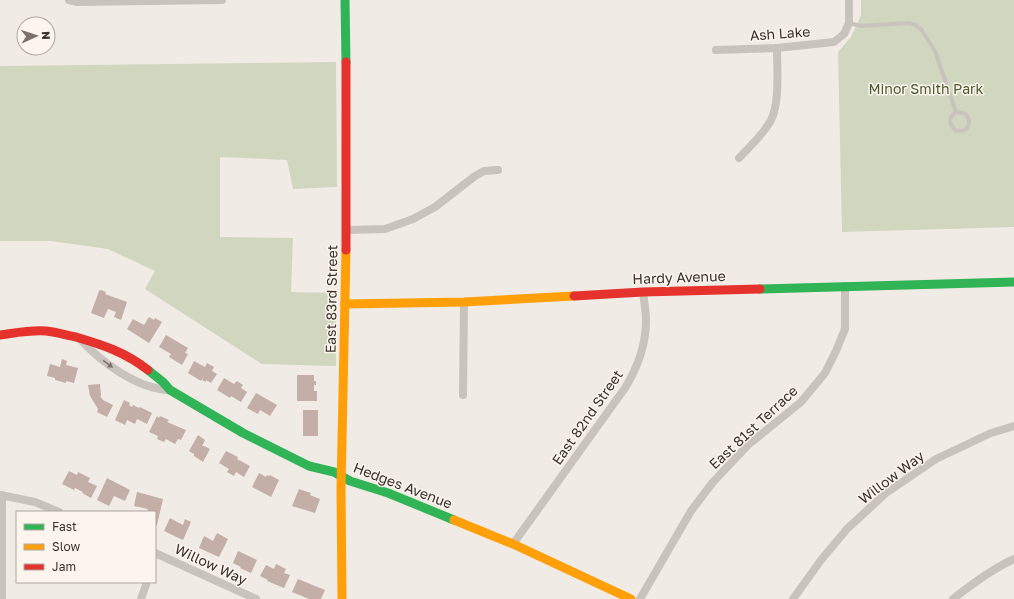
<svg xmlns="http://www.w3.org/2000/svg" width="1014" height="599" viewBox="0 0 1014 599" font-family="'Golos Text',sans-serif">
<rect width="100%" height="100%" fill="#f0ebe5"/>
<g fill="#d1d6bf">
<polygon points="861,0 1014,0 1014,227 842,232 838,52 851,37 861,15"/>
<polygon points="336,62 337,187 293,189 287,160 220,157 220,237 293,238 291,292 335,293 336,366 262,364 145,289 155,271 108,249 51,241 0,241 0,66"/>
</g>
<g fill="#c3afa7">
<polygon points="101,290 106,292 105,294 127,302 121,320 114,317 116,312 108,309 104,318 91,313 99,291"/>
<polygon points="149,317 154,320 155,318 162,322 149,343 127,329 133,319 144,325"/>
<polygon points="166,335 188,348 185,353 188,354 182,365 169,357 171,354 159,347"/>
<polygon points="62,359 67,361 66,365 78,368 74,383 66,381 66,383 55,380 55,378 47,376 50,364 60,367"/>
<polygon points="194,361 205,367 207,363 214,367 212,371 217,374 211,383 206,380 206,382 202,380 204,375 201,381 188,373"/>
<polygon points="297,375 314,375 314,381 316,381 316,385 314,385 314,391 317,391 317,401 297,401"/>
<polygon points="224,378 234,384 237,381 243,385 241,388 247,392 241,402 231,396 230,398 217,390"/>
<polygon points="100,384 101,396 100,396 103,400 113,405 107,417 97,412 98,409 90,396 88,385"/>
<polygon points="256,393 277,405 270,416 260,410 258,414 247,408"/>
<polygon points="124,400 130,403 129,405 132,407 133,405 139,408 140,407 152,413 147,424 137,419 135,424 127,420 125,425 115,420"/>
<rect x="303" y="410" width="15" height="26"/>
<polygon points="157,416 159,418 160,416 169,420 167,422 186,430 181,440 178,439 175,444 166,439 164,442 157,439 158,436 149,432"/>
<polygon points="198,435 205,440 202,446 204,446 210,449 203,462 194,456 194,454 189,451"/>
<polygon points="226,451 238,457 237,459 250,466 244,477 236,472 234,476 227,472 229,469 219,463"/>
<polygon points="69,471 77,475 78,472 90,478 88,482 97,486 91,498 82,493 83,492 75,488 74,490 62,484"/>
<polygon points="259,473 266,477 267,475 269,476 270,475 279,480 271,497 252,487"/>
<polygon points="107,478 130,490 125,501 114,496 109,506 97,500"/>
<polygon points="299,489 311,493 310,495 320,499 315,513 292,506"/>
<polygon points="137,492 163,499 157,525 155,525 155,512 147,512 148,509 134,506"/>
<polygon points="170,518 183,525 185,519 191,522 183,540 164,531"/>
<polygon points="217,533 228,539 219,557 199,548 204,536 213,541"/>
<polygon points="238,551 257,560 251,573 240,568 241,567 233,563"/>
<polygon points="276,564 286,569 284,573 290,575 284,588 267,581 268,580 260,576 266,565 274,569"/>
<polygon points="298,579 325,590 321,599 309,599 292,592"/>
</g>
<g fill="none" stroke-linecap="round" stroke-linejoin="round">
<path stroke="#c9c3be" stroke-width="4" d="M 849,23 L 861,26 L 909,23 L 915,25 L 921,29 L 935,51 L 956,112 C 948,118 949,123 955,130 C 958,131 963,131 965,130 C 970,127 970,118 966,115 C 963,112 960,112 956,112"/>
<g stroke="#c9c3be" stroke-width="8">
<polyline points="69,0 77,2 222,0"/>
<polyline points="716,50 777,48 834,42 844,34 849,23 849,0"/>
<path d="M 739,158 C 750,146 764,134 771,120 C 780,103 777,67 777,48"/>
<polyline points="347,230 385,229 413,219 435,207 475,176 484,171 498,170"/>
<path d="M 80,339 C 101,362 137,389 170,390"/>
<polyline points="463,395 464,302"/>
<polyline points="0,495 35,502 59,512"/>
<polyline points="2,495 2,599"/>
<path d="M 513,544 L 625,388 C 638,367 646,345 646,320 C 646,311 644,301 643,292"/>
<polyline points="155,553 256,599"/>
<polyline points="141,599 147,582"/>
<polyline points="640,599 691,511 713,482 748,445 801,402 825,373 836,351 845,329 845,286"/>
<polyline points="793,599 821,560 847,529 886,493 936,459 991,433 1014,426"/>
<path d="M 953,599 C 972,584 992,569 1014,559"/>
</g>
<g stroke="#30b455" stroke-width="9">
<polyline points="345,0 346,62"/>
<polyline points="760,289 1014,282"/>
<polyline points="148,370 163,382 170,390 243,433 309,466 334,472 350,481 388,493 454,520"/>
</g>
<g stroke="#ff9f0a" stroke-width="9">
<polyline points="345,304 464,302 574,296"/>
<polyline points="454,520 513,544 631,599"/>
<polyline points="342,599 341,488 346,250"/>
</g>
<g stroke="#e5322d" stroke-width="9">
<polyline points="346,62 346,250"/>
<polyline points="574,296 643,292 760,289"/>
<path d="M 0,335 C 15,333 30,330 46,331 C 56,332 66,335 76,337 C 103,345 125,352 148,370"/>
</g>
</g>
<defs><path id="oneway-solid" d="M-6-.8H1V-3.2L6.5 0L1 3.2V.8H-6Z"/></defs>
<use fill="#7b726d" href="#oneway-solid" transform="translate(108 364) rotate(36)"/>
<g text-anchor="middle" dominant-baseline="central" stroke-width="3" stroke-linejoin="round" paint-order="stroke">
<g font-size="14" fill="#3b302b" stroke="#fbf5ee">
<text transform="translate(780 33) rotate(-4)">Ash Lake</text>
<text transform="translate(679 277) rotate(-2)">Hardy Avenue</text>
<text transform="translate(331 299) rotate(-89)">East 83rd Street</text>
<text transform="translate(587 417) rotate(-55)">East 82nd Street</text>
<text transform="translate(753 427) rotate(-43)">East 81st Terrace</text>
<text transform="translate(891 477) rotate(-37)">Willow Way</text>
<text transform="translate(403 485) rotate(21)">Hedges Avenue</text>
<text transform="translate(211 564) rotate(25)">Willow Way</text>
</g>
<g font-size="14" fill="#4a5a2e" stroke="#fbf5ee">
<text x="926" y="88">Minor Smith Park</text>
</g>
</g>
<rect x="16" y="511" width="140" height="72" fill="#fbf5ee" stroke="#aea6a0"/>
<rect x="24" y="524" width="20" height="6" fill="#30b455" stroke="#aea6a0"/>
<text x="52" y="531" font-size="12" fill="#3b302b">Fast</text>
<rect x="24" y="544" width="20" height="6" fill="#ff9f0a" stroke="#aea6a0"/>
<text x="52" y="551" font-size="12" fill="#3b302b">Slow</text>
<rect x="24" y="564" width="20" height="6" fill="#e5322d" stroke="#aea6a0"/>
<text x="52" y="571" font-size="12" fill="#3b302b">Jam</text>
<g transform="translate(36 36) rotate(87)"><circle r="19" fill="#fbf5ee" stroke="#aea6a0"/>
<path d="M0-3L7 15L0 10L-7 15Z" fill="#7a716c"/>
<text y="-6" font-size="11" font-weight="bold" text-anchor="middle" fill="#3b302b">N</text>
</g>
</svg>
